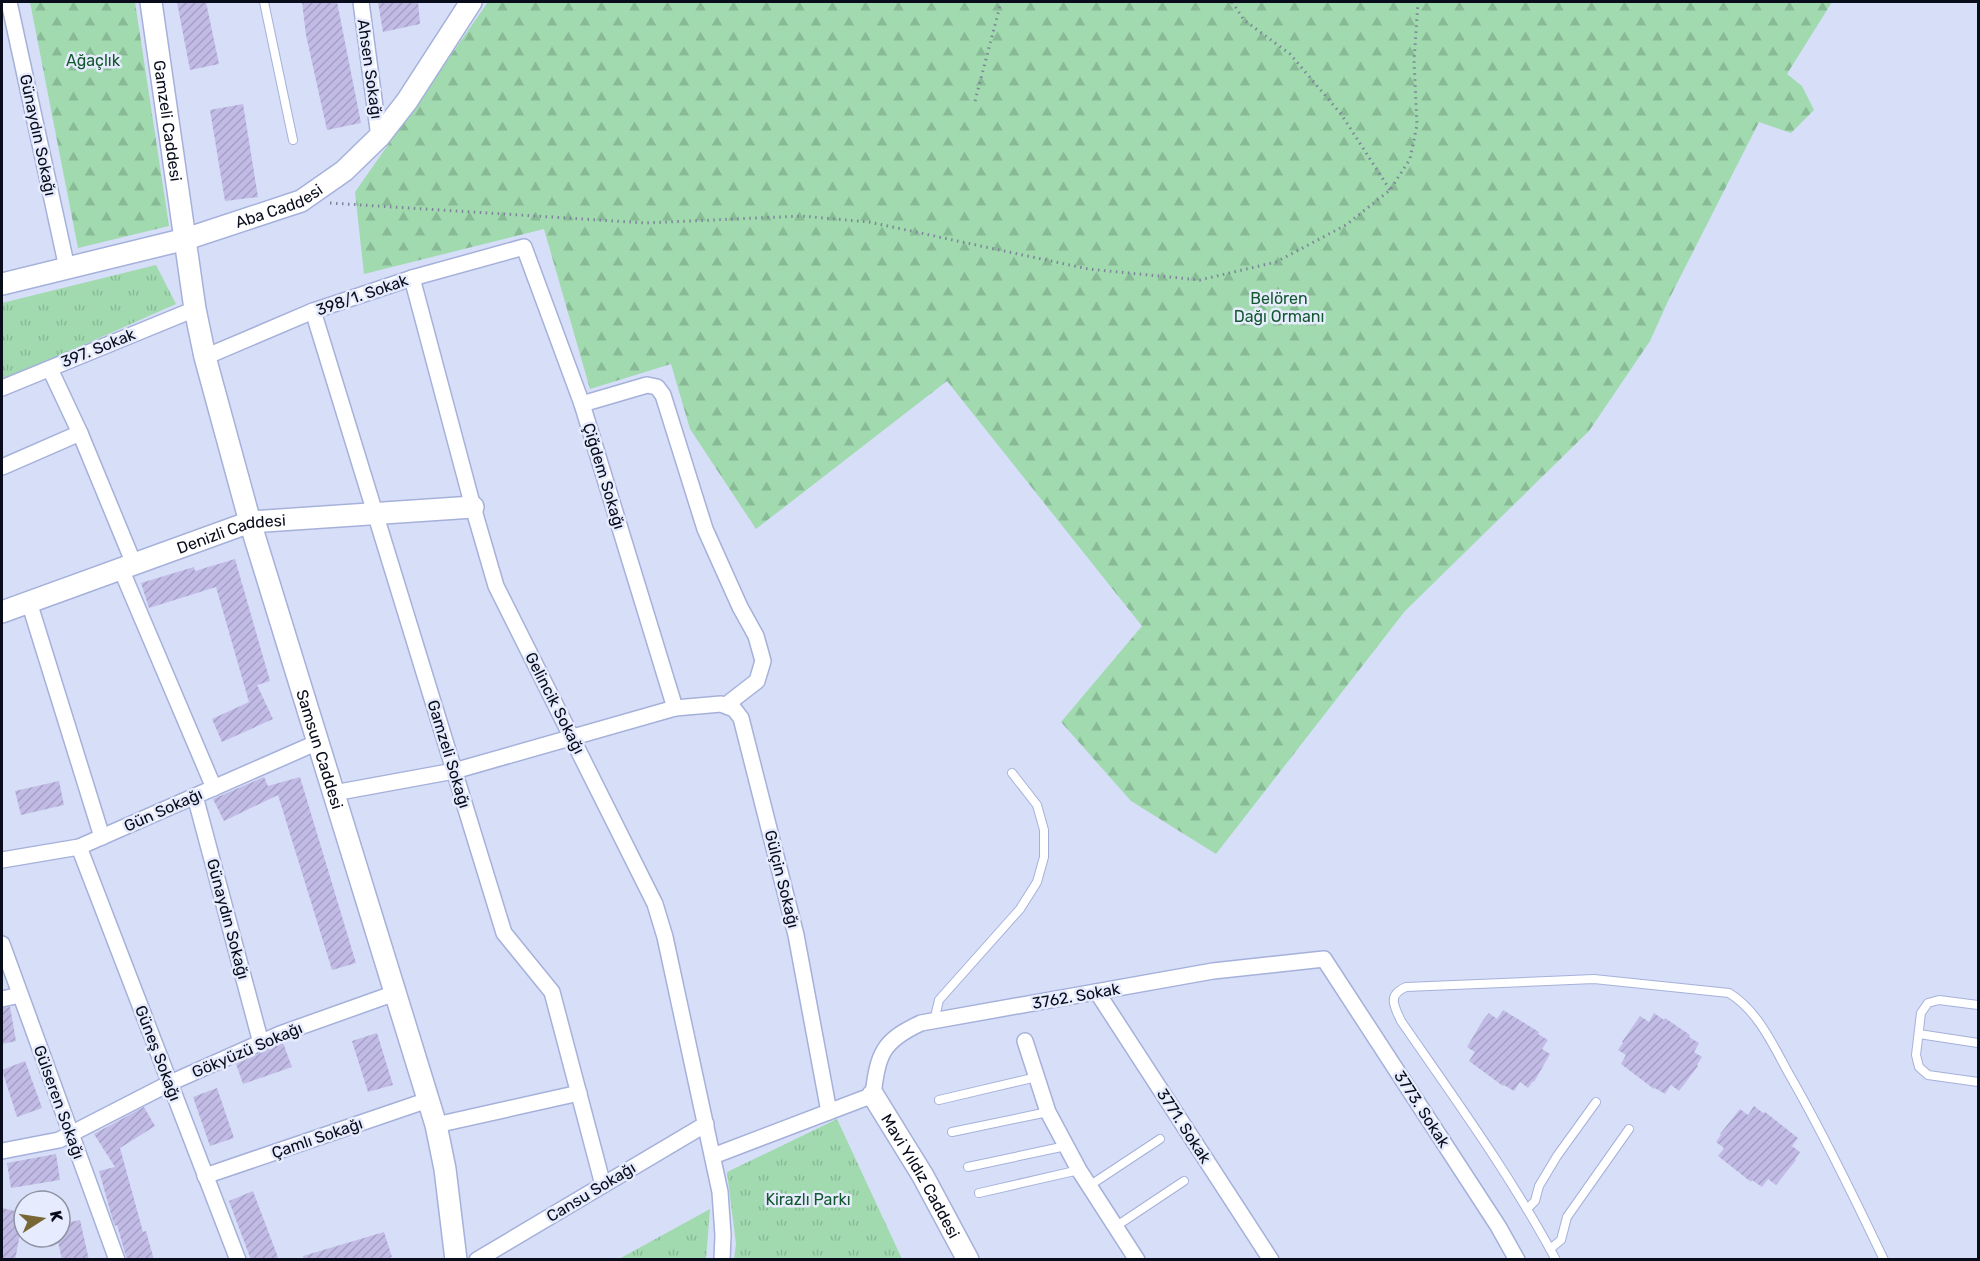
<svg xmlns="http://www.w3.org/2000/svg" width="1980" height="1261" viewBox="0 0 1980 1261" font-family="Rubik,sans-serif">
<defs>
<pattern id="forest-firs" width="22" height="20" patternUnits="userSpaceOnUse" patternTransform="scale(1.5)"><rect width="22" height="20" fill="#a1daaf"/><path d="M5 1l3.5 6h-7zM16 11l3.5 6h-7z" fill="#89ba96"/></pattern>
<pattern id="park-tufts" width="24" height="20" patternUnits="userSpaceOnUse" patternTransform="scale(1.5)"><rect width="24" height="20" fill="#a1daaf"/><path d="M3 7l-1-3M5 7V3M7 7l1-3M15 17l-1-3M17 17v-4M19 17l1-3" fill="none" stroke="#89ba96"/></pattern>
<pattern id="building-hatch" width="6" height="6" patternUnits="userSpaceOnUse" patternTransform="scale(1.5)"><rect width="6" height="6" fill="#c2bbe6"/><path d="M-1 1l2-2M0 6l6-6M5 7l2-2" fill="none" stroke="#a5a0c5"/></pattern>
</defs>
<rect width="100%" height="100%" fill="#d6def8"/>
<g fill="url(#forest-firs)">
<polygon points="30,2 135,2 169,226 78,248"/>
<polygon points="488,2 1832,2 1787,74 1802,86 1814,110 1791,133 1759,122 1668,301 1650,341 1589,431 1405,611 1216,854 1131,801 1061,722 1142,626 947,381 756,529 690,429 671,364 590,389 544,229 364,274 355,192"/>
</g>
<g fill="url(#park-tufts)">
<polygon points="156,265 176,304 45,362 2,379 2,303"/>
<polygon points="837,1119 902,1259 734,1259 736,1244 727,1172"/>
<polygon points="710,1209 706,1259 619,1259"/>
</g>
<g fill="url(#building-hatch)">
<polygon points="177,2 206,2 219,64 190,70"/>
<polygon points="302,2 337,2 361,123 327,130 306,35"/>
<polygon points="378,2 418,2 420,24 383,32"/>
<polygon points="243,104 258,197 225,201 210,110"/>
<polygon points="235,559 270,681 257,685 273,719 222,742 212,719 249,702 216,587 149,608 141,583 194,567 195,571"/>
<polygon points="264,777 268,786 300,777 356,963 332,970 278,795 224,821 213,799"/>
<polygon points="59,781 64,805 21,815 15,791"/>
<polygon points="10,1007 16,1041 2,1044 2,1008"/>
<polygon points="1503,1010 1539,1032 1538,1034 1548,1040 1542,1049 1550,1054 1534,1082 1533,1081 1528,1088 1520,1082 1514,1091 1504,1085 1503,1086 1469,1061 1475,1052 1467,1047 1483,1020 1489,1013 1497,1019"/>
<polygon points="1654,1013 1664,1020 1665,1018 1690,1035 1689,1037 1699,1043 1694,1052 1702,1057 1697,1065 1698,1066 1679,1091 1671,1085 1665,1094 1655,1088 1654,1089 1621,1064 1626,1055 1618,1050 1623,1043 1622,1042 1640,1016 1649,1022"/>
<polygon points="377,1033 393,1085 368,1092 352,1041"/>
<polygon points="283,1043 292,1067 243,1084 236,1064"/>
<polygon points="25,1061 42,1108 17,1117 2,1070"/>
<polygon points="217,1088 234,1138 210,1146 193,1097"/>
<polygon points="1754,1106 1763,1113 1765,1112 1798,1138 1792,1146 1800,1152 1795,1159 1796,1160 1776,1185 1768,1179 1762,1187 1752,1180 1751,1182 1718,1156 1724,1148 1716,1142 1721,1135 1720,1134 1740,1109 1748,1115"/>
<polygon points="144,1107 155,1126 120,1148 143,1232 146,1231 154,1260 127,1260 117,1225 115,1226 113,1221 99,1171 115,1167 94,1134"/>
<polygon points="56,1154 60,1180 11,1188 7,1163"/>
<polygon points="253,1191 279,1260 251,1260 229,1201"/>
<polygon points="2,1208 24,1213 15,1260 2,1260"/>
<polygon points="80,1220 89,1260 62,1260 57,1237 60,1237 60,1224"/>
<polygon points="384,1232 392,1257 382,1260 304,1260 303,1256"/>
</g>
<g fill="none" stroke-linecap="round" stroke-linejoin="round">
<g stroke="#a5b1da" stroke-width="10">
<g id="lane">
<polyline points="264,2 293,140"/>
<polyline points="1978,1005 1939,1000 1928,1003 1921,1013 1916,1055 1919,1067 1928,1075 1978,1082"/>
<polyline points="934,1021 939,1000 1020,909 1037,882 1044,857 1044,830 1037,805 1012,773"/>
<polyline points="1919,1034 1978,1043"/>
<polyline points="939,1100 1037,1077"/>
<polyline points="952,1132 1048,1112"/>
<polyline points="968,1167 1066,1146"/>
<polyline points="1089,1186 1160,1139"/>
<polyline points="979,1193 1079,1170"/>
<polyline points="1527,1209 1535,1201 1539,1186 1557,1156 1596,1102"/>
<polyline points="1115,1227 1184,1181"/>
<polyline points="1550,1249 1561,1240 1567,1217 1629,1129"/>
<path d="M 1556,1260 C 1511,1176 1455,1099 1401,1021 C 1394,1006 1387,995 1406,987 L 1594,979 L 1729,993 C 1760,1012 1775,1050 1793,1081 C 1826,1139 1855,1199 1884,1260"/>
</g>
</g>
<g stroke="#a5b1da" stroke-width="18">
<g id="street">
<polyline points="9,2 67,268"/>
<polyline points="361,2 379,137"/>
<polyline points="412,278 473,507 496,586 655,904 665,937 720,1192 723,1235 722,1260"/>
<polyline points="313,311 504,933 552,992 603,1185"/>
<polyline points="205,357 313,311 412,278 524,247 582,404 675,708"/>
<polyline points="50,369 80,433 134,564"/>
<polyline points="2,388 195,309"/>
<polyline points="582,404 647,385 657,387 663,395 705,529 740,607 756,636 763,661 757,681 726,705"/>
<polyline points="2,467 80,433"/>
<polyline points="121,569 214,788"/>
<polyline points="29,602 102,837"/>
<polyline points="334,793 454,771 675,708 721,704 734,709 741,718 796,935 829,1112"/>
<polyline points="195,796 261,1043"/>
<polyline points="79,847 238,1260"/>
<polyline points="2,860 79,847 318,742"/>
<polyline points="2,944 117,1260"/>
<polyline points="1097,992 1271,1260"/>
<polyline points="2,999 20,995"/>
<polyline points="1025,1041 1048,1112 1079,1170 1137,1260"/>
<polyline points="436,1125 579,1093"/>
<polyline points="2,1151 59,1140 170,1083 280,1034 395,993"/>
<path d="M 713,1156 L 873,1095 C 878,1054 882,1041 921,1023 L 1213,971 L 1324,959 L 1498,1226 L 1517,1260"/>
<polyline points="205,1176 428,1100"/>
<polyline points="477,1260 706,1124"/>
</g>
</g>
<g stroke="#a5b1da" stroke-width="24">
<g id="secondary">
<path id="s1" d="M 151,2 L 195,309 L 205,357 L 250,522 L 436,1125 L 445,1169 L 456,1260"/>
<path id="s2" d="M 2,284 L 186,239 L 301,201 L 344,171 L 379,137 L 407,101 L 471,2"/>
<path id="s3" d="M 2,612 L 250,522 L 473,507"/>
<path id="s4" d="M 873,1095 L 923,1176 L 968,1260"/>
</g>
</g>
<g stroke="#7e859a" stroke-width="3" stroke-dasharray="1.5 4.5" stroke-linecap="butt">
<polyline points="1232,2 1244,20 1290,54 1341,114 1390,190"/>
<polyline points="975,101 1001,2"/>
<polyline points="330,203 646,223 801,216 869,222 1088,269 1200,280 1276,262 1346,225 1390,190 1410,159 1417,125 1414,61 1418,2"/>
</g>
<use href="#lane" stroke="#fff" stroke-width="8"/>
<use href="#street" stroke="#fff" stroke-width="15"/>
<use href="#secondary" stroke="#fff" stroke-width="21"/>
</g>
<g text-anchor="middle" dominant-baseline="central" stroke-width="5" stroke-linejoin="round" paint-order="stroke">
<g font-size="16" fill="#13582e" stroke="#e6ecfd">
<text x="93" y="60">Ağaçlık</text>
<text x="1279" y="298">Belören<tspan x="1279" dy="18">Dağı Ormanı</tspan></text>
<text x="808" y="1199">Kirazlı Parkı</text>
</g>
<g font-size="16" fill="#090d1b" stroke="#e6ecfd">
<text transform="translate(370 69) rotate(82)">Ahsen Sokağı</text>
<text stroke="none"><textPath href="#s1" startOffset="120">Gamzeli Caddesi</textPath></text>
<text transform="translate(38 135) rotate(78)">Günaydın Sokağı</text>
<text stroke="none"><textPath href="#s2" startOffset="288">Aba Caddesi</textPath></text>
<text transform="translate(362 295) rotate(-19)">398/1. Sokak</text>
<text transform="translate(98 348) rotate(-22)">397. Sokak</text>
<text transform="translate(604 476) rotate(73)">Çiğdem Sokağı</text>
<text stroke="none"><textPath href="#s3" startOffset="243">Denizli Caddesi</textPath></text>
<text transform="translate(555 703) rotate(63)">Gelincik Sokağı</text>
<text stroke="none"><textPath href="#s1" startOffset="768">Samsun Caddesi</textPath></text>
<text transform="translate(449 754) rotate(73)">Gamzeli Sokağı</text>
<text transform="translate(163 810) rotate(-24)">Gün Sokağı</text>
<text transform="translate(782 879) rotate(76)">Gülçin Sokağı</text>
<text transform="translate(228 919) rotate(75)">Günaydın Sokağı</text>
<text transform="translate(1076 996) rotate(-10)">3762. Sokak</text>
<text transform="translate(247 1050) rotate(-23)">Gökyüzü Sokağı</text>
<text transform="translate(158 1053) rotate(69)">Güneş Sokağı</text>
<text transform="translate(59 1102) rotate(70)">Gülseren Sokağı</text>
<text transform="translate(1422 1109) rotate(57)">3773. Sokak</text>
<text transform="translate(1184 1126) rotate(57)">3771. Sokak</text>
<text transform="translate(317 1138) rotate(-19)">Çamlı Sokağı</text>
<text stroke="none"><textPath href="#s4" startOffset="94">Mavi Yıldız Caddesi</textPath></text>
<text transform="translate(591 1192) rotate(-31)">Cansu Sokağı</text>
</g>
</g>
<rect width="1980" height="1261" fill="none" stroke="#090d1b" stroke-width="6"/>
<g transform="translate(42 1219) rotate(78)"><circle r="28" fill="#e6ecfd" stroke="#8e93a3" stroke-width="1.5"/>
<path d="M0-4.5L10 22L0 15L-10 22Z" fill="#786735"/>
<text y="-9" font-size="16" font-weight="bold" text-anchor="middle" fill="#090d1b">K</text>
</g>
</svg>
